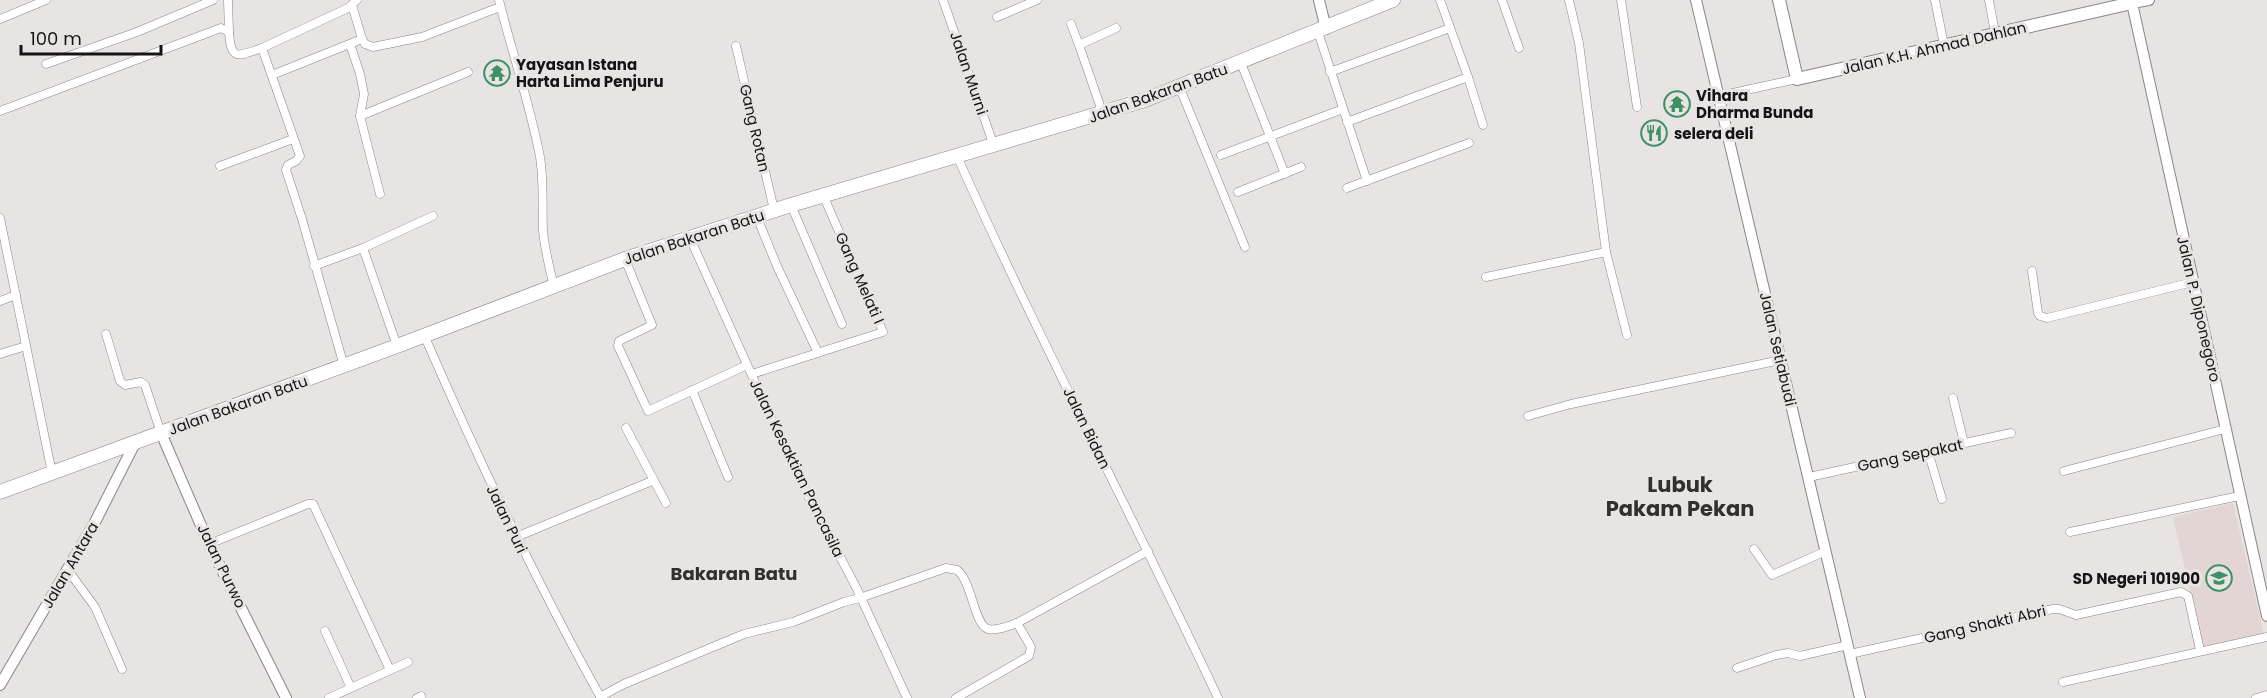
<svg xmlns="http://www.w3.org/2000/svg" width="2267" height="698" viewBox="0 0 2267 698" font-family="Poppins,sans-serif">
<rect width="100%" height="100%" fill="#e9e4e4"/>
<polygon fill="#e2d5d3" points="2233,503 2265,639 2204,653 2173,517"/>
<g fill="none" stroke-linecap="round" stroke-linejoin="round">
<g stroke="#898585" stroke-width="9">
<g id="street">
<polyline points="228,0 229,32"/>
<path d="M 499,0 C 512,53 530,104 540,157 C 544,182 542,206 543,231 C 545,250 549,267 554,286"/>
<polyline points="943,0 994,146"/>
<polyline points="1440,0 1468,77 1483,125"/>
<polyline points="1502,0 1519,48"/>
<polyline points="1569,0 1579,43 1606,252 1627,335"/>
<polyline points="1621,0 1637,107"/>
<polyline points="1935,0 1944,45"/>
<polyline points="1989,0 1995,33"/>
<polyline points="352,5 362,39 365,44 373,47 422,37 500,7"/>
<polyline points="997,17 1037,0"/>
<polyline points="0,19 46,0"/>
<polyline points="1071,24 1079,45"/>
<polyline points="1318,32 1367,181"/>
<polyline points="350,44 360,74 364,94 360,116 380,194"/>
<polyline points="736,46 774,210"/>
<polyline points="262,48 348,8 357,0"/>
<polyline points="1241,63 1285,174"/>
<polyline points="46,64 137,32 213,0"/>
<polyline points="1330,72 1450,28"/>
<polyline points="272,75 362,39"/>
<polyline points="1179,86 1245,247"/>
<polyline points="1719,96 1797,79"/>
<path d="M 0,111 L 221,28 L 229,32 C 231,62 238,56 262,48 L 300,156 L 296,161 L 288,165 L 286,170 L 302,219 L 344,366"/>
<polyline points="1103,114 1079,45 1116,28"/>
<polyline points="360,116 468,72"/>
<polyline points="1347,122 1468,77"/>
<polyline points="1221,155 1343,109"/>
<path d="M 957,156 C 1039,340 1133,516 1218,698"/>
<polyline points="220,166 293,139"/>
<polyline points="1347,188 1469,143"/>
<polyline points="1238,192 1301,167"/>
<polyline points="791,205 842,324"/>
<polyline points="756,215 777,266 818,353"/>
<polyline points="0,218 52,473"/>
<polyline points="689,236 796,473 857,589 907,698"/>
<polyline points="363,248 397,346"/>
<polyline points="625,259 652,325 619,341 618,346 648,411 747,365"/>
<polyline points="314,266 363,248 433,216"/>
<polyline points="2032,271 2038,313 2040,316 2047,318 2193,282"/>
<polyline points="1486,277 1606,252"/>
<polyline points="0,301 16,295"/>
<polyline points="106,334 120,381 125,385 141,382 145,385 161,433"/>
<path d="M 424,335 C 478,459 535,580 601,698"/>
<polyline points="0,354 26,346"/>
<polyline points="752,374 883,332 823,195"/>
<polyline points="692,390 728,477"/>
<polyline points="1953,398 1964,443"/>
<polyline points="1528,416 1571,404 1781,360"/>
<polyline points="626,428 666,503"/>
<polyline points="1928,451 1942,499"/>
<polyline points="2064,471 2225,429"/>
<polyline points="1809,477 2011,433"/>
<polyline points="2070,532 2239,496"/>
<polyline points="516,537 652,481"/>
<polyline points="209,544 308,504 313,504 390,670"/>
<polyline points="1754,549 1772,575 1826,551"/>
<polyline points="67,569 95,607 122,669"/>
<polyline points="325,631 351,688"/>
<polyline points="1850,654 2053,609 2059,609 2076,615 2181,592 2188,596 2200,650"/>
<polyline points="1737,668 1776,655 1788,653 1800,656 1848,645"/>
<polyline points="2063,682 2267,637"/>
<path d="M 600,697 L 624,684 L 744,634 L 793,622 L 844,602 L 860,598 L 946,568 L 957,570 C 972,581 974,625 988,629 C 997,631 1009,626 1017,623"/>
<polyline points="329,698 408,662"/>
<polyline points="417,698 421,696"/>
<polyline points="956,698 1029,656 1031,647 1017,623 1148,551"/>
<polyline points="2256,698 2267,695"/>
</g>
</g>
<g stroke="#898585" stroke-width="12">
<g id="secondary">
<polyline points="1319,0 1326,29"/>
<polyline points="1696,0 1860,698"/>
<polyline points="2149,0 2132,3 2267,616"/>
<polyline points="161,433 209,544 286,698"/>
<polyline points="0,685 95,522 135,443"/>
</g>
</g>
<g stroke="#898585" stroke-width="14">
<polyline id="primary" points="1779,0 1797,79 2132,3 2131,0"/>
</g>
<g stroke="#898585" stroke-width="15">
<polyline id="highway" points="0,492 397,346 625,259 791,205 1145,100 1393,0"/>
</g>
<use href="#street" stroke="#fff" stroke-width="8"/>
<use href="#secondary" stroke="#fff" stroke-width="10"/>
<use href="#primary" stroke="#fff" stroke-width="12"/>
<use href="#highway" stroke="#fff" stroke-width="14"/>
</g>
<defs>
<g id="temple-ring" transform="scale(1.35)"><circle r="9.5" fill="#e9e4e4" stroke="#3d9164" stroke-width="1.5"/><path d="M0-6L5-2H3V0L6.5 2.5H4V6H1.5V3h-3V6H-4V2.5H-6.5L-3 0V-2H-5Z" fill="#3d9164"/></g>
<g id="restaurant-ring" transform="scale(1.35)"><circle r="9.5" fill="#e9e4e4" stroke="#3d9164" stroke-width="1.5"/><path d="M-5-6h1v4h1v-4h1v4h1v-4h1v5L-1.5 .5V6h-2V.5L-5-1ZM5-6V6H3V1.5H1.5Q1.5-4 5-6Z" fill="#3d9164"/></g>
<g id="school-ring" transform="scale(1.35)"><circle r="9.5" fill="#e9e4e4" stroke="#3d9164" stroke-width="1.5"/><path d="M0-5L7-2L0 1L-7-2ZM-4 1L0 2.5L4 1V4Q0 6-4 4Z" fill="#3d9164"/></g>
</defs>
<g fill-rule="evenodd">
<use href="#temple-ring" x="497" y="73"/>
<use href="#temple-ring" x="1677" y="104"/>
<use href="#restaurant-ring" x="1654" y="133"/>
<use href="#school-ring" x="2219" y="578"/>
</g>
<g text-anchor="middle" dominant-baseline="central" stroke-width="6" stroke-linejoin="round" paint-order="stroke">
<g font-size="15" fill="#161414" stroke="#e9e4e4">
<text transform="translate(1934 48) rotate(-13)">Jalan K.H. Ahmad Dahlan</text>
<text transform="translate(969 73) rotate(71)">Jalan Murni</text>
<text transform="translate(1158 93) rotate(-20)">Jalan Bakaran Batu</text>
<text transform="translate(755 128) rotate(77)">Gang Rotan</text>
<text transform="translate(694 237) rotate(-18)">Jalan Bakaran Batu</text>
<text transform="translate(860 278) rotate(66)">Gang Melati I</text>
<text transform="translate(2199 309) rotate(77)">Jalan P. Diponegoro</text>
<text transform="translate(1778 349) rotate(77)">Jalan Setiabudi</text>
<text transform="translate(238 405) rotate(-20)">Jalan Bakaran Batu</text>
<text transform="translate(1087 428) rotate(64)">Jalan Bidan</text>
<text transform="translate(1910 455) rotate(-12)">Gang Sepakat</text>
<text transform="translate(797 468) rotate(64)">Jalan Kesaktian Pancasila</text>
<text transform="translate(507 519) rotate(64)">Jalan Puri</text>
<text transform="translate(70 565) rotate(-60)">Jalan Antara</text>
<text transform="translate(222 566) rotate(64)">Jalan Purwo</text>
<text transform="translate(1985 624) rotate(-13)">Gang Shakti Abri</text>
</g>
<g font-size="15" font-weight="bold" fill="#161414" stroke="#e9e4e4" text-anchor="start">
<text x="516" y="64">Yayasan Istana<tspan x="516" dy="17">Harta Lima Penjuru</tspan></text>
<text x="1696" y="95">Vihara<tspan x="1696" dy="17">Dharma Bunda</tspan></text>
<text x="1674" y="133">selera deli</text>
<text x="2200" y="578" text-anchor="end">SD Negeri 101900</text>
</g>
<g font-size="18" font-weight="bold" fill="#322f2f" stroke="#e9e4e4">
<text x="734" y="573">Bakaran Batu</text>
</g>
<g font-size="21" font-weight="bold" fill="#322f2f" stroke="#e9e4e4">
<text x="1680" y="484">Lubuk<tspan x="1680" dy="24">Pakam Pekan</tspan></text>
</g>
</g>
<path d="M21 45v9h140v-9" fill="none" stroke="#161414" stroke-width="3"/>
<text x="30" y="45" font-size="18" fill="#161414" stroke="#e9e4e4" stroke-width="4.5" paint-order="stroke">100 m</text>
</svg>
